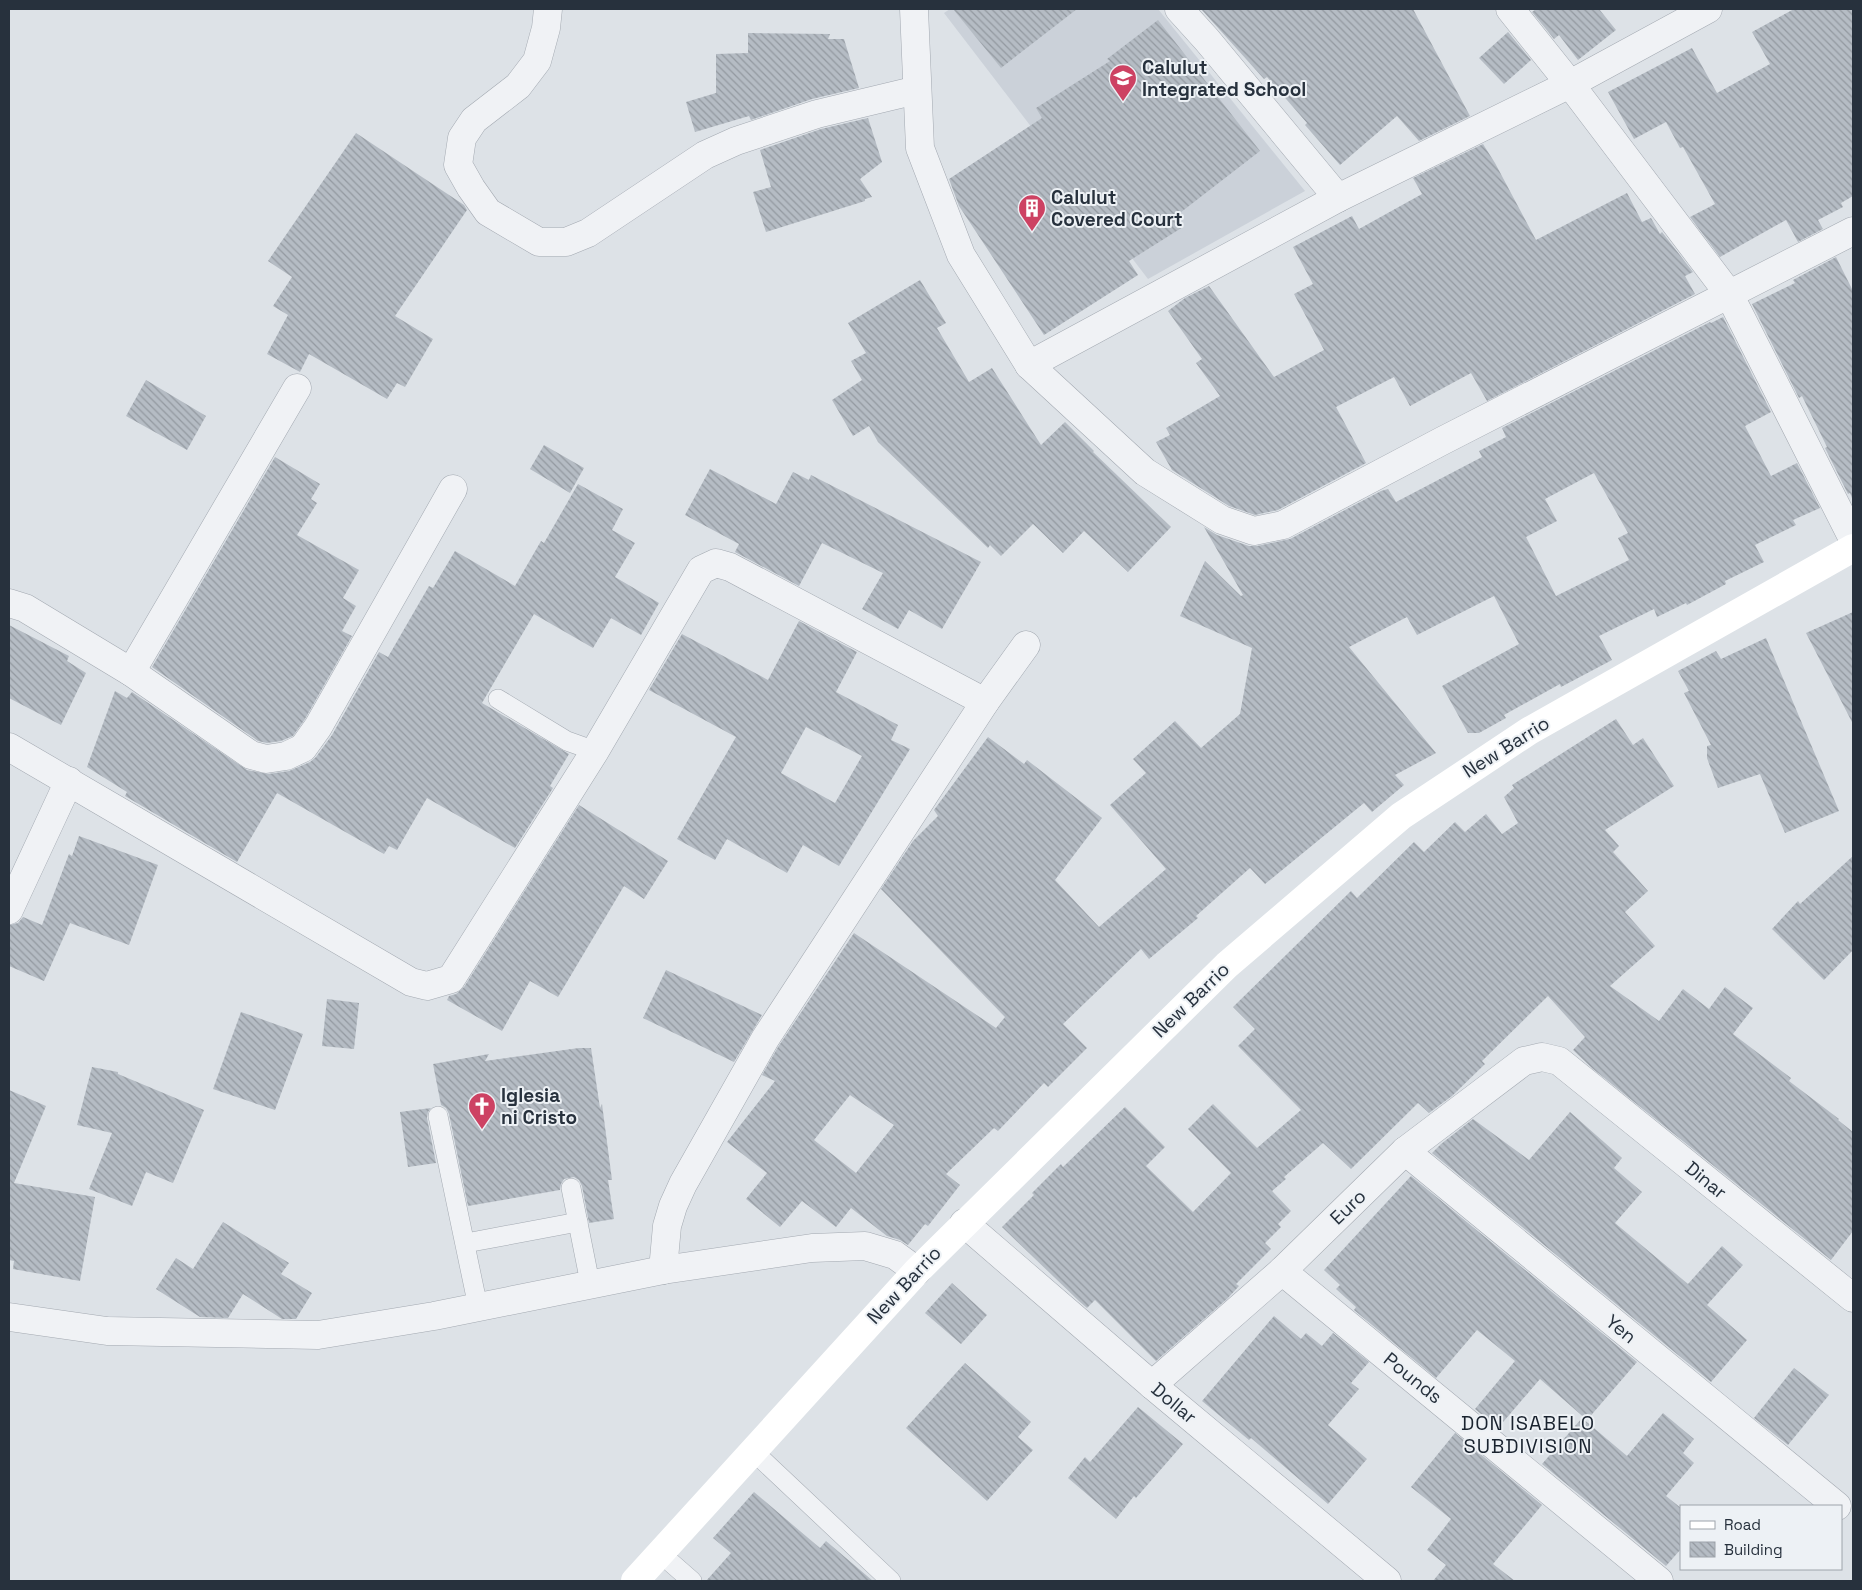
<svg xmlns="http://www.w3.org/2000/svg" width="1862" height="1590" viewBox="0 0 1862 1590" font-family="'Space Grotesk',sans-serif">
<defs>
<pattern id="building-back-hatch" width="6" height="6" patternUnits="userSpaceOnUse" patternTransform="scale(1.25)"><rect width="6" height="6" fill="#b5bcc4"/><path d="M-1 5l2 2M0 0l6 6M5-1l2 2" fill="none" stroke="#9399a0"/></pattern>
</defs>
<rect width="100%" height="100%" fill="#dde2e7"/>
<polygon fill="#cbd1d9" points="950,9 1158,9 1305,191 1148,279 944,13"/>
<g fill="url(#building-back-hatch)" fill-rule="evenodd">
<polygon points="953,9 1077,9 1001,68"/>
<polygon points="1201,9 1413,9 1470,116 1419,141 1397,116 1340,165 1305,125 1307,123 1267,77 1264,79"/>
<polygon points="1536,9 1599,9 1616,30 1578,60 1559,35 1554,39 1532,12"/>
<polygon points="1794,9 1853,9 1853,196 1841,203 1843,207 1818,220 1823,229 1798,242 1786,220 1720,257 1690,217 1715,204 1683,147 1680,148 1666,122 1634,139 1608,92 1692,48 1717,93 1770,64 1752,32"/>
<polygon points="1158,20 1260,151 1176,216 1183,227 1129,261 1138,275 1044,335 959,206 949,179 1042,118 1036,108 1110,61 1107,59"/>
<polygon points="1508,32 1531,60 1504,84 1479,58"/>
<polygon points="748,33 830,34 828,39 844,39 859,88 812,99 751,120 749,116 695,132 686,102 716,93 716,54 748,53"/>
<polygon points="868,118 882,162 860,179 872,197 865,199 865,201 766,232 753,192 771,187 760,150 821,129"/>
<polygon points="356,133 464,205 467,210 395,316 433,339 405,387 397,383 387,399 309,354 300,372 267,354 288,315 273,306 292,277 268,261"/>
<polygon points="1483,144 1495,163 1536,240 1627,193 1642,222 1651,218 1660,234 1662,232 1693,272 1685,276 1695,294 1487,401 1471,373 1410,406 1394,377 1336,407 1366,463 1278,510 1255,515 1229,506 1172,470 1156,442 1170,435 1166,428 1220,396 1196,363 1202,359 1168,311 1185,298 1209,286 1274,377 1324,350 1294,294 1313,284 1293,247 1352,216 1359,229 1422,194 1413,178"/>
<polygon points="1836,257 1853,291 1853,501 1850,493 1848,494 1825,448 1827,447 1802,396 1799,398 1752,304 1795,283 1793,280"/>
<polygon points="920,280 946,323 937,328 969,382 992,368 1041,445 1065,422 1094,451 1093,452 1171,527 1128,572 1084,531 1063,553 1033,524 1001,556 990,545 988,548 878,442 869,426 853,436 832,400 862,380 851,361 866,353 848,323"/>
<path d="M 1723,317 L 1771,412 L 1745,426 L 1771,476 L 1797,463 L 1820,508 L 1793,520 L 1796,525 L 1755,545 L 1764,562 L 1725,581 L 1726,584 L 1687,605 L 1686,603 L 1657,617 L 1654,609 L 1599,636 L 1612,660 L 1561,687 L 1560,684 L 1504,715 L 1506,718 L 1479,733 L 1468,733 L 1442,686 L 1519,644 L 1494,596 L 1417,635 L 1407,617 L 1349,647 L 1436,753 L 1395,775 L 1404,785 L 1372,812 L 1364,803 L 1265,884 L 1250,868 L 1196,916 L 1198,918 L 1149,959 L 1141,949 L 1063,1024 L 1087,1048 L 1048,1087 L 1044,1083 L 998,1131 L 994,1128 L 946,1174 L 960,1185 L 928,1226 L 925,1224 L 908,1245 L 900,1240 L 887,1236 L 851,1208 L 836,1227 L 802,1201 L 780,1227 L 746,1199 L 767,1173 L 727,1142 L 775,1081 L 762,1075 L 778,1047 L 854,933 L 996,1028 L 1005,1017 L 881,889 L 913,841 L 938,816 L 934,810 L 988,737 L 1024,764 L 1027,760 L 1102,818 L 1055,880 L 1099,927 L 1166,869 L 1110,805 L 1146,773 L 1133,759 L 1175,721 L 1201,748 L 1240,714 L 1252,648 L 1180,616 L 1205,561 L 1241,596 L 1243,595 L 1204,527 L 1217,535 L 1249,546 L 1257,546 L 1290,539 L 1381,491 L 1388,489 L 1396,502 L 1482,457 L 1479,451 L 1506,437 L 1502,428 L 1710,322 L 1711,323 ZM 1594,473 L 1628,533 L 1618,538 L 1629,560 L 1556,596 L 1526,537 L 1557,521 L 1545,499 ZM 850,1095 L 894,1125 L 856,1173 L 814,1140 Z"/>
<polygon points="146,380 206,416 187,450 126,416"/>
<polygon points="544,445 584,468 570,493 530,469"/>
<polygon points="275,457 320,484 311,499 317,503 297,535 359,570 343,598 356,606 342,631 352,636 305,719 293,736 281,741 267,743 258,741 152,667"/>
<polygon points="710,469 776,504 793,472 809,480 811,475 981,562 942,629 909,610 898,629 862,609 883,573 822,543 799,586 735,552 739,544 685,515"/>
<polygon points="578,484 623,509 612,530 635,543 615,577 659,603 641,635 611,618 593,648 534,614 482,703 569,754 550,786 553,788 515,848 427,798 397,850 389,846 384,854 277,793 237,862 125,796 127,792 87,767 115,691 127,698 132,692 247,770 268,774 289,771 310,762 316,757 332,735 379,652 388,657 429,586 433,588 455,551 515,586 541,541 544,543"/>
<polygon points="1853,612 1853,724 1806,633"/>
<path d="M 799,621 L 857,652 L 836,692 L 898,725 L 891,740 L 910,749 L 839,866 L 803,845 L 787,873 L 727,839 L 715,860 L 677,839 L 736,737 L 649,690 L 682,634 L 768,680 ZM 806,727 L 862,756 L 835,803 L 781,773 Z"/>
<polygon points="9,625 69,656 67,661 86,673 61,725 9,698"/>
<polygon points="1766,638 1839,811 1785,833 1760,774 1718,788 1707,758 1707,746 1711,745 1684,693 1689,691 1678,671 1716,651 1721,659"/>
<polygon points="1616,719 1633,745 1643,738 1674,786 1605,830 1619,846 1613,852 1648,891 1625,912 1655,946 1610,986 1659,1021 1683,989 1709,1009 1725,987 1753,1008 1733,1034 1791,1078 1789,1081 1839,1119 1838,1120 1853,1132 1853,1231 1831,1260 1593,1069 1573,1050 1585,1037 1548,996 1482,1061 1485,1064 1452,1096 1429,1113 1418,1103 1351,1169 1323,1143 1284,1177 1286,1179 1272,1191 1291,1211 1278,1224 1281,1227 1265,1243 1271,1249 1236,1284 1239,1286 1227,1299 1156,1361 1095,1300 1087,1308 1080,1302 1002,1227 1034,1195 1032,1193 1061,1164 1063,1167 1125,1107 1165,1147 1146,1166 1193,1212 1231,1173 1188,1129 1213,1104 1257,1148 1301,1110 1238,1046 1255,1029 1233,1007 1351,891 1357,898 1414,842 1424,852 1455,822 1465,832 1486,814 1502,834 1518,823 1504,797 1514,788 1512,785"/>
<polygon points="579,805 668,861 644,899 624,886 558,997 530,981 502,1031 447,1000 449,996 456,994 464,987"/>
<polygon points="79,836 158,865 129,945 70,923 44,981 9,966 9,925 18,923 23,917 42,925 69,854 72,856"/>
<polygon points="1853,856 1853,950 1824,980 1772,929 1798,901 1800,904"/>
<polygon points="666,970 762,1015 734,1062 643,1018"/>
<polygon points="327,999 359,1003 354,1049 322,1046"/>
<polygon points="241,1012 303,1034 275,1110 213,1089"/>
<polygon points="579,1048 591,1048 600,1108 602,1104 612,1180 608,1180 614,1219 589,1223 582,1186 579,1180 574,1177 564,1179 561,1184 560,1190 468,1206 449,1114 446,1108 441,1105 433,1064 489,1054 485,1061"/>
<polygon points="92,1067 118,1072 118,1074 204,1110 173,1183 146,1172 132,1206 89,1189 112,1133 77,1125"/>
<polygon points="9,1090 46,1106 14,1183 95,1197 80,1281 13,1269 14,1261 9,1260"/>
<polygon points="431,1108 428,1112 427,1118 436,1163 408,1167 400,1112"/>
<polygon points="1570,1112 1622,1158 1614,1168 1642,1192 1615,1223 1688,1284 1722,1246 1743,1265 1707,1305 1747,1340 1711,1382 1432,1153 1441,1144 1473,1119 1529,1160"/>
<polygon points="1411,1176 1637,1362 1587,1420 1540,1379 1498,1428 1475,1409 1515,1361 1477,1330 1436,1378 1354,1310 1356,1307 1336,1289 1340,1285 1324,1270"/>
<polygon points="223,1222 289,1263 281,1274 312,1293 296,1319 282,1319 243,1294 228,1318 200,1317 156,1289 176,1258 193,1269"/>
<polygon points="952,1283 987,1315 961,1344 925,1313"/>
<polygon points="1274,1316 1301,1339 1306,1333 1322,1346 1333,1333 1369,1362 1351,1383 1359,1389 1328,1425 1367,1459 1328,1504 1251,1438 1249,1440 1202,1401"/>
<polygon points="965,1363 1031,1422 1018,1437 1033,1450 987,1501 906,1428"/>
<polygon points="1794,1368 1829,1395 1788,1445 1754,1418"/>
<polygon points="1138,1407 1183,1444 1136,1498 1134,1496 1116,1519 1068,1478 1085,1457 1090,1462"/>
<polygon points="1663,1413 1694,1439 1683,1453 1694,1463 1666,1496 1681,1508 1681,1549 1666,1566 1542,1464 1582,1418 1627,1456"/>
<polygon points="1455,1433 1542,1505 1493,1564 1515,1581 1433,1581 1446,1565 1427,1550 1451,1519 1411,1487"/>
<polygon points="754,1492 820,1548 826,1541 873,1581 706,1581 731,1553 713,1538"/>
</g>
<g fill="none" stroke-linecap="round" stroke-linejoin="round">
<g stroke="#a3a9b1" stroke-width="20">
<g id="service">
<polyline points="498,699 567,741 595,751"/>
<polyline points="438,1116 478,1307"/>
<polyline points="571,1188 588,1273 592,1284"/>
<polyline points="466,1243 578,1222"/>
<polyline points="753,1451 891,1581"/>
<polyline points="660,1553 692,1581"/>
</g>
</g>
<g stroke="#a3a9b1" stroke-width="29">
<g id="minor">
<polyline points="548,9 546,28 537,61 518,86 474,120 462,138 458,165 471,188 488,212 539,242 566,242 588,233 705,155 736,141 817,114 917,90"/>
<polyline points="914,9 920,148 961,255 1029,365 1145,472 1222,520 1254,531 1283,525 1442,441 1853,231"/>
<polyline points="1179,9 1207,40 1338,198"/>
<polyline points="1510,9 1570,84 1729,294 1853,539"/>
<polyline points="1029,365 1338,198 1570,84 1708,9"/>
<polyline points="9,603 25,608 131,672 251,755 266,759 286,756 303,748 318,727 453,489"/>
<polyline points="131,672 297,388"/>
<polyline points="9,747 411,982 427,986 451,979 595,751 701,570 716,563 730,567 985,702"/>
<polyline points="9,910 69,781"/>
<polyline points="1405,1151 1837,1506"/>
<polyline points="964,1223 1152,1385 1387,1581"/>
<polyline points="663,1270 667,1226 673,1206 683,1184 765,1039 985,702 1026,645"/>
<polyline points="1282,1271 1659,1581"/>
<polyline points="9,1317 107,1331 318,1335 434,1316 663,1270 812,1248 865,1246 895,1255 917,1271"/>
<polyline points="1152,1385 1282,1271 1405,1151 1524,1061 1542,1057 1559,1061 1853,1298"/>
</g>
</g>
<use href="#service" stroke="#f0f2f5" stroke-width="19"/>
<use href="#minor" stroke="#f0f2f5" stroke-width="28"/>
<polyline stroke="#fff" stroke-width="28" points="635,1581 917,1271 1227,965 1401,816 1529,731 1853,548"/>
</g>
<defs>
<g id="school-pin" transform="scale(1.4375)"><path d="M0 17L-7.5 6A9.5 9.5 0 1 1 7.5 6Z" fill="#cd4263" stroke="#edf1f5"/><path d="M0-5L7-2L0 1L-7-2ZM-4 1L0 2.5L4 1V4Q0 6-4 4Z" fill="#fff"/></g>
<g id="building-pin" transform="scale(1.4375)"><path d="M0 17L-7.5 6A9.5 9.5 0 1 1 7.5 6Z" fill="#cd4263" stroke="#edf1f5"/><path d="M-4-6H4V6H1V3H-1V6H-4ZM-2.5-4.3h1.7v1.8h-1.7ZM.8-4.3h1.7v1.8H.8ZM-2.5-1h1.7V.8h-1.7ZM.8-1h1.7V.8H.8Z" fill="#fff"/></g>
<g id="church-pin" transform="scale(1.4375)"><path d="M0 17L-7.5 6A9.5 9.5 0 1 1 7.5 6Z" fill="#cd4263" stroke="#edf1f5"/><path d="M-1.2-6h2.4v3.5h3.3v2.4h-3.3V6h-2.4V-.1h-3.3v-2.4h3.3Z" fill="#fff"/></g>
</defs>
<g fill-rule="evenodd">
<use href="#school-pin" x="1123" y="78"/>
<use href="#building-pin" x="1032" y="208"/>
<use href="#church-pin" x="482" y="1106"/>
</g>
<g text-anchor="middle" dominant-baseline="central" stroke-width="4" stroke-linejoin="round" paint-order="stroke">
<g font-size="19" font-weight="bold" fill="#27313d" stroke="#edf1f5" text-anchor="start">
<text x="1142" y="67">Calulut<tspan x="1142" dy="22">Integrated School</tspan></text>
<text x="1051" y="197">Calulut<tspan x="1051" dy="22">Covered Court</tspan></text>
<text x="501" y="1095">Iglesia<tspan x="501" dy="22">ni Cristo</tspan></text>
</g>
<g font-size="19" fill="#27313d" stroke="#edf1f5">
<text transform="translate(1506 747) rotate(-32)">New Barrio</text>
<text transform="translate(1191 1000) rotate(-44)">New Barrio</text>
<text transform="translate(1706 1180) rotate(39)">Dinar</text>
<text transform="translate(1348 1207) rotate(-44)">Euro</text>
<text transform="translate(904 1285) rotate(-47)">New Barrio</text>
<text transform="translate(1621 1329) rotate(39)">Yen</text>
<text transform="translate(1413 1378) rotate(39)">Pounds</text>
<text transform="translate(1174 1403) rotate(40)">Dollar</text>
</g>
<g font-size="20" letter-spacing="1" fill="#19222e" stroke="#edf1f5">
<text x="1528" y="1423">DON ISABELO<tspan x="1528" dy="23">SUBDIVISION</tspan></text>
</g>
</g>
<rect width="1862" height="1590" fill="none" stroke="#27313d" stroke-width="20"/>
<rect x="1680" y="1505" width="162" height="65" fill="#edf1f5" stroke="#9ea4ab"/>
<rect x="1690" y="1521" width="25" height="8" fill="#ffffff" stroke="#9ea4ab"/>
<text x="1724" y="1530" font-size="15" fill="#27313d">Road</text>
<rect x="1690" y="1542" width="25" height="15" fill="url(#building-back-hatch)" stroke="#9ea4ab"/>
<text x="1724" y="1555" font-size="15" fill="#27313d">Building</text>
</svg>
